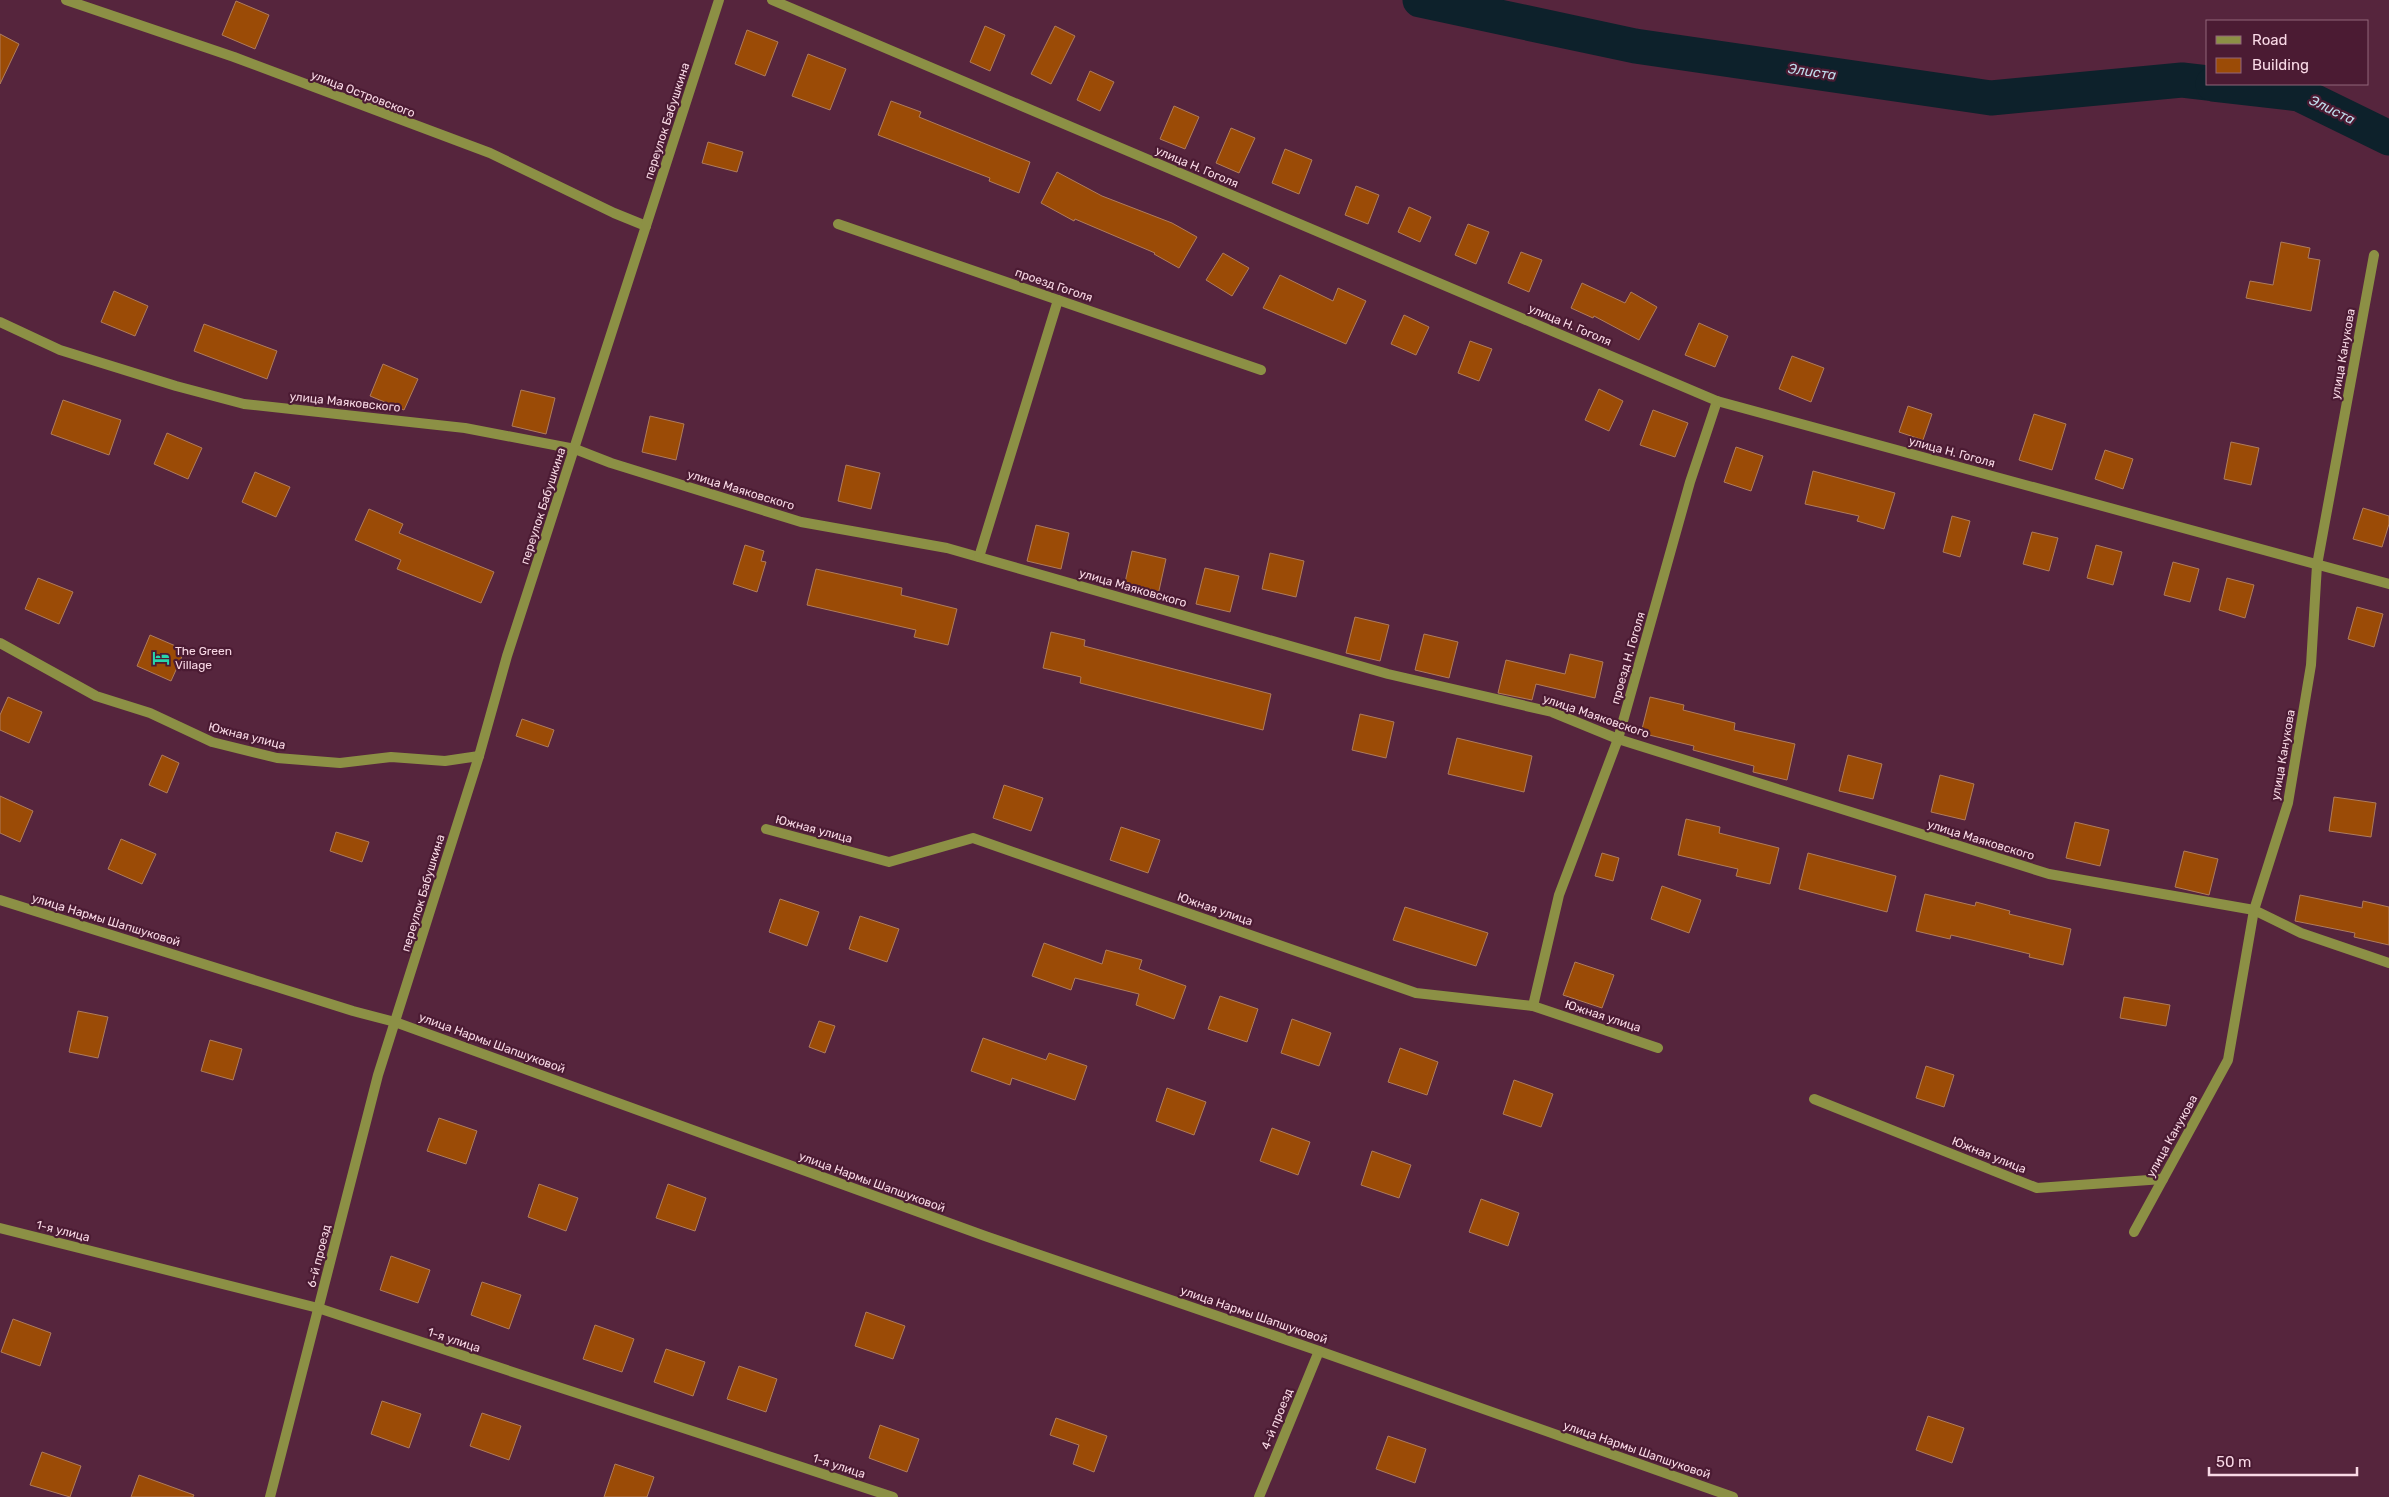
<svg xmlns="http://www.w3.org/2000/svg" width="2389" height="1497" viewBox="0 0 2389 1497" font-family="Rubik,sans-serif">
<rect width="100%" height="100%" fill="#56253d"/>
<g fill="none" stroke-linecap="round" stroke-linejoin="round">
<g stroke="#0d212b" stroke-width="35">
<polyline points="1420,0 1635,46 1991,98 2182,80 2208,83"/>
<polyline points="2213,84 2299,94 2389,138"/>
</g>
</g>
<g fill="#9b4b06" stroke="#af7c5c">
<polygon points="236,1 269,15 255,49 222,35"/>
<polygon points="985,26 1005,35 990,71 970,62"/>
<polygon points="1055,26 1075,36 1051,84 1031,74"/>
<polygon points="747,30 778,42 765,76 735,64"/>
<polygon points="0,34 19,44 0,84"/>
<polygon points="808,54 846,69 830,110 792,96"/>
<polygon points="1090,71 1114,82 1100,111 1077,100"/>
<polygon points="891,101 921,112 919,117 1030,162 1019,193 989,181 990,178 878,135"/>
<polygon points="1174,106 1199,117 1185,149 1160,139"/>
<polygon points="1231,128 1255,138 1239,173 1216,163"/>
<polygon points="708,142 743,152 737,172 702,163"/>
<polygon points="1285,149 1312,160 1299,194 1272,183"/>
<polygon points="1057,172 1102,196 1172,223 1197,237 1179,268 1154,254 1155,253 1075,219 1074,221 1041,203"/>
<polygon points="1356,186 1379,195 1368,224 1345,215"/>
<polygon points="1409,207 1431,217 1420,242 1398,232"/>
<polygon points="1468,224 1489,232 1476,264 1455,255"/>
<polygon points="2281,242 2310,248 2308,258 2320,260 2311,311 2246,298 2250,281 2273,285"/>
<polygon points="1521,252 1542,260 1529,292 1508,283"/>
<polygon points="1223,253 1249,268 1232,296 1206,280"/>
<polygon points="1280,275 1333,301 1338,288 1366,301 1346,344 1263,308"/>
<polygon points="1582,283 1625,303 1631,292 1657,307 1639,340 1594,316 1593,318 1571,308"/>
<polygon points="114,291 148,306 135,336 101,322"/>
<polygon points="1404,315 1429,327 1416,355 1391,344"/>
<polygon points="1699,323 1728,336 1715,367 1685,355"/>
<polygon points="204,324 277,351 267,379 194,351"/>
<polygon points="1470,341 1492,349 1479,381 1458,373"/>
<polygon points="1792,356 1824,368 1811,402 1779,389"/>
<polygon points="383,364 418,379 404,410 370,396"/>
<polygon points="1599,389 1623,401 1609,431 1585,420"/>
<polygon points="521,390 555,398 546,434 512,426"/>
<polygon points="63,400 121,420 109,455 51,434"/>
<polygon points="1908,406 1932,414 1923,440 1899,432"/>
<polygon points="1653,410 1688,423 1675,457 1640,445"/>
<polygon points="2034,414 2066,424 2052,470 2019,460"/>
<polygon points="650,416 684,424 676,460 642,452"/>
<polygon points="167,433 202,448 188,479 154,464"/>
<polygon points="2231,442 2259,448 2251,485 2224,479"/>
<polygon points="1736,447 1763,456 1751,491 1724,482"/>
<polygon points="2105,450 2133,459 2123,489 2095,479"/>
<polygon points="846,465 880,473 871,509 838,501"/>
<polygon points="1813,471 1895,493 1884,529 1857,521 1859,516 1805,504"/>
<polygon points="255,472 290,487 276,517 242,502"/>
<polygon points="2363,508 2389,516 2389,524 2382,547 2353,539"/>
<polygon points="369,509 403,524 399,533 494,572 481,603 397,569 401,560 355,540"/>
<polygon points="1952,516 1970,521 1960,557 1943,552"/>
<polygon points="1036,525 1069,533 1061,569 1027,561"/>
<polygon points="2032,532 2058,538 2049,571 2023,564"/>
<polygon points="745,545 764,551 761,561 766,562 757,592 733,584"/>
<polygon points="2096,545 2122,552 2113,585 2087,578"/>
<polygon points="1132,551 1166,559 1158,595 1124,587"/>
<polygon points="1270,553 1304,561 1296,597 1262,589"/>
<polygon points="2173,562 2199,569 2190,602 2164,595"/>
<polygon points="1205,568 1239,576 1230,612 1196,604"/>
<polygon points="816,569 902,588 901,595 957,609 948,645 914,637 916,630 807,605"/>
<polygon points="38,578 73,592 59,624 25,609"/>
<polygon points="2227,578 2254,585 2245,618 2219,610"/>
<polygon points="2357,607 2383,614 2374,647 2348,639"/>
<polygon points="1355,617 1389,625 1380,661 1346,653"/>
<polygon points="1051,632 1085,640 1084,646 1271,694 1263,730 1080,683 1081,677 1043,668"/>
<polygon points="1424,634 1458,642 1449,678 1415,670"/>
<polygon points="150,635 185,650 171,681 137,666"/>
<polygon points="1570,654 1603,662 1595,698 1536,684 1532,700 1498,693 1506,660 1565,674"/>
<polygon points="8,697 42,712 29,743 0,730 0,715"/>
<polygon points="1650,697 1684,705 1683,710 1735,723 1734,730 1795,744 1787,780 1753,772 1754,766 1693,750 1694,746 1641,733"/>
<polygon points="1360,714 1394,722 1386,758 1352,750"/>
<polygon points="522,719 554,730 548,747 516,736"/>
<polygon points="1457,738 1532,756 1524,792 1448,774"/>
<polygon points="162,755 179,763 167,793 149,785"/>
<polygon points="1848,755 1882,764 1873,799 1839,791"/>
<polygon points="1940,775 1974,784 1965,820 1931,812"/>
<polygon points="1004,785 1043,798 1031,831 993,818"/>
<polygon points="0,796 33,811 20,842 0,833"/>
<polygon points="2334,797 2376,803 2371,837 2329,831"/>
<polygon points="1686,819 1720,827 1719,833 1779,848 1770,884 1736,876 1738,869 1678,855"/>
<polygon points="2075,822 2109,830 2100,866 2066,858"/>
<polygon points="1121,827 1160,840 1148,873 1110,860"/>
<polygon points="336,832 369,842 362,862 330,851"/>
<polygon points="121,839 156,854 142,884 108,869"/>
<polygon points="2184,851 2218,859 2209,895 2175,887"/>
<polygon points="1602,853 1619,858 1613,881 1595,876"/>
<polygon points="1808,853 1896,876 1887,912 1799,889"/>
<polygon points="1662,886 1701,900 1689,933 1651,919"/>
<polygon points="1925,894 1975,906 1976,902 2010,911 2009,914 2071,929 2063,965 2029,957 2030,954 1951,935 1950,939 1916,931"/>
<polygon points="2300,895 2362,908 2363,901 2389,907 2389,945 2354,937 2355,933 2295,921"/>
<polygon points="780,899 819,912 807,946 769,932"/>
<polygon points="1405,907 1488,933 1476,966 1393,940"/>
<polygon points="860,916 899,929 887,962 849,949"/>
<polygon points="1044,943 1102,964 1106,950 1142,960 1139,969 1186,986 1174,1019 1136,1005 1139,994 1075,978 1071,990 1032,976"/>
<polygon points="1575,962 1614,975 1602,1008 1563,995"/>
<polygon points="1220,996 1258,1009 1247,1042 1208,1029"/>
<polygon points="2124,997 2170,1005 2166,1026 2120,1018"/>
<polygon points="78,1011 108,1017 98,1058 69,1052"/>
<polygon points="1292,1019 1331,1033 1319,1066 1281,1053"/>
<polygon points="819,1021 835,1026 825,1053 809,1047"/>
<polygon points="983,1038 1046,1060 1049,1053 1087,1066 1075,1100 1012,1078 1010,1085 971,1071"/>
<polygon points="210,1040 242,1049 233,1080 201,1071"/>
<polygon points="1400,1048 1438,1062 1427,1095 1388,1082"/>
<polygon points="1926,1066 1954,1075 1944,1107 1916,1098"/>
<polygon points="1514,1080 1553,1094 1541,1127 1503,1114"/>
<polygon points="1167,1088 1206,1102 1194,1135 1156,1121"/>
<polygon points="439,1118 477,1131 466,1164 427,1151"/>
<polygon points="1272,1128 1310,1142 1298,1175 1260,1161"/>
<polygon points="1372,1151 1411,1165 1399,1198 1361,1185"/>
<polygon points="539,1184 578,1198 566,1231 528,1217"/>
<polygon points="668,1184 706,1198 695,1231 656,1218"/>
<polygon points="1481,1199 1519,1213 1508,1246 1469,1232"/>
<polygon points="391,1256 430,1270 418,1303 380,1290"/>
<polygon points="482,1282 521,1295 509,1329 471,1315"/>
<polygon points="866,1312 905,1326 893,1359 855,1346"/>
<polygon points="13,1319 51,1333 40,1366 1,1352"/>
<polygon points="595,1325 634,1339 622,1372 583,1359"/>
<polygon points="666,1349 705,1362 693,1396 654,1382"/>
<polygon points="739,1366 777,1379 766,1412 727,1399"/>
<polygon points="382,1401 421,1414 409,1448 371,1434"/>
<polygon points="482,1413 521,1426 509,1460 470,1446"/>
<polygon points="1928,1416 1964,1428 1952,1463 1916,1450"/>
<polygon points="1056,1418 1107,1436 1094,1472 1073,1464 1079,1445 1050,1435"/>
<polygon points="880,1425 919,1439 907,1472 869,1458"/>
<polygon points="1388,1436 1426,1449 1415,1483 1376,1469"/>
<polygon points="42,1452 81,1466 70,1497 30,1485"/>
<polygon points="615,1464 654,1477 647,1497 604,1497"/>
<polygon points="139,1475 194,1495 193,1497 131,1497"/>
</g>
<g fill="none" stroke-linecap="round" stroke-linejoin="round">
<g stroke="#8c9045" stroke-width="10">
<polyline points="66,0 234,57 490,153 614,213 646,226"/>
<polyline points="838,224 1261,370"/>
<polyline points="0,322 60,350 176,386 244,404 465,428 575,449 611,463 801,522 947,548 1388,674 1552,712 1618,739 2049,874 2254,910 2301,933 2389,963"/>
<polyline points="979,557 1058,300"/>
<polyline points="0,643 96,696 150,713 212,742 277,758 340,763 391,757 445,761 479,756"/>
<polyline points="766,829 889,862 973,838 1416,993 1533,1006 1658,1048"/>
<polyline points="0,900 353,1011 395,1022 985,1236 1319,1351 1733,1497"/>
<polyline points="1533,1006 1559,895 1618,739 1690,482 1717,401"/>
<polyline points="1814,1099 2037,1188 2163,1179"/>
<polyline points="0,1228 318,1308 893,1497"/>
<polyline points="2134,1232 2228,1060 2254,910 2288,803 2311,665 2317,565 2374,255"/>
<polyline points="270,1497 378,1075 479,756 507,656 719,0"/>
<polyline points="1259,1497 1319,1351"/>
</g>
<polyline stroke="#8c9045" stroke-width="10" points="772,0 1717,401 2389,584"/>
</g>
<defs>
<g id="hotel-bare" transform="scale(1.35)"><path d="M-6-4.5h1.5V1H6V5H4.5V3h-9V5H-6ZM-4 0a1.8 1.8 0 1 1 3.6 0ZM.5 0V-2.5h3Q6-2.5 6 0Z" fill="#29d5ac" stroke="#4b1b33" stroke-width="2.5" paint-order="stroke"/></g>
</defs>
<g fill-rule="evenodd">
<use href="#hotel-bare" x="161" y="658"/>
</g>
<g text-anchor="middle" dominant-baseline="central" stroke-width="4.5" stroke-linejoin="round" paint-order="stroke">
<g font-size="12" fill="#f9d9e6" stroke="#4b1b33">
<text transform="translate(363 94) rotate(21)">улица Островского</text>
<text transform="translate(667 121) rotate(-72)">переулок Бабушкина</text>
<text transform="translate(1197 167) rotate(23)">улица Н. Гоголя</text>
<text transform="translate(1054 285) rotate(19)">проезд Гоголя</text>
<text transform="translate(1570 325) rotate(23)">улица Н. Гоголя</text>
<text transform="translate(2343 354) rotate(-80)">улица Канукова</text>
<text transform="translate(345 402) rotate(6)">улица Маяковского</text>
<text transform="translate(1952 452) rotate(15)">улица Н. Гоголя</text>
<text transform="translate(741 490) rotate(17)">улица Маяковского</text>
<text transform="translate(543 506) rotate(-72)">переулок Бабушкина</text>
<text transform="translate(1133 588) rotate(16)">улица Маяковского</text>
<text transform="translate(1628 658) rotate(-74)">проезд Н. Гоголя</text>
<text transform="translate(1596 716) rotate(19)">улица Маяковского</text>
<text transform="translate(247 736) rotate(14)">Южная улица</text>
<text transform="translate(2283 755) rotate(-80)">улица Канукова</text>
<text transform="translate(814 829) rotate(15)">Южная улица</text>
<text transform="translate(1981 840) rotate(17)">улица Маяковского</text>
<text transform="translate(423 893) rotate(-73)">переулок Бабушкина</text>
<text transform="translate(1215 909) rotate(19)">Южная улица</text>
<text transform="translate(106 920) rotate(17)">улица Нармы Шапшуковой</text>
<text transform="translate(1603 1016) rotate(18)">Южная улица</text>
<text transform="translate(492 1043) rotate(20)">улица Нармы Шапшуковой</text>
<text transform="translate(2172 1136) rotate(-61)">улица Канукова</text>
<text transform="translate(1989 1155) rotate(22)">Южная улица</text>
<text transform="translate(872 1182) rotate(20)">улица Нармы Шапшуковой</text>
<text transform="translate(63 1231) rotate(14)">1-я улица</text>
<text transform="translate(319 1256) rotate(-76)">6-й проезд</text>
<text transform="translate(1254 1315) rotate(19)">улица Нармы Шапшуковой</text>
<text transform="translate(454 1340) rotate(18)">1-я улица</text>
<text transform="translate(1277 1419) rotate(-68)">4-й проезд</text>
<text transform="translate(1637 1450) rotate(19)">улица Нармы Шапшуковой</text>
<text transform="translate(839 1466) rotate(18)">1-я улица</text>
</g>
<g font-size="12" fill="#f9d9e6" stroke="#4b1b33" text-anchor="start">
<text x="175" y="651">The Green<tspan x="175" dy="14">Village</tspan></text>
</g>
<g font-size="14" font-style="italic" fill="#c0ddec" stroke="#4b1b33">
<text transform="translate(1812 72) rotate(8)">Элиста</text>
<text transform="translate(2332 110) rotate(26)">Элиста</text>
</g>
</g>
<rect x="2206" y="20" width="162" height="65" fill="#4b1b33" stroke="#91677b"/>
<rect x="2216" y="36" width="25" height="8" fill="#8c9045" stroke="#91677b"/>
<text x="2252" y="45" font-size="15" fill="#f9d9e6">Road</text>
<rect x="2216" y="58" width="25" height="15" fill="#9b4b06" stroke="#91677b"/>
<text x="2252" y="70" font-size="15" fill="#f9d9e6">Building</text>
<path d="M2209 1467v8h148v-8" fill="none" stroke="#f9d9e6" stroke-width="2.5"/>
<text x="2216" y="1467" font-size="15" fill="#f9d9e6" stroke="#4b1b33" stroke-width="4" paint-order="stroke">50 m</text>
</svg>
